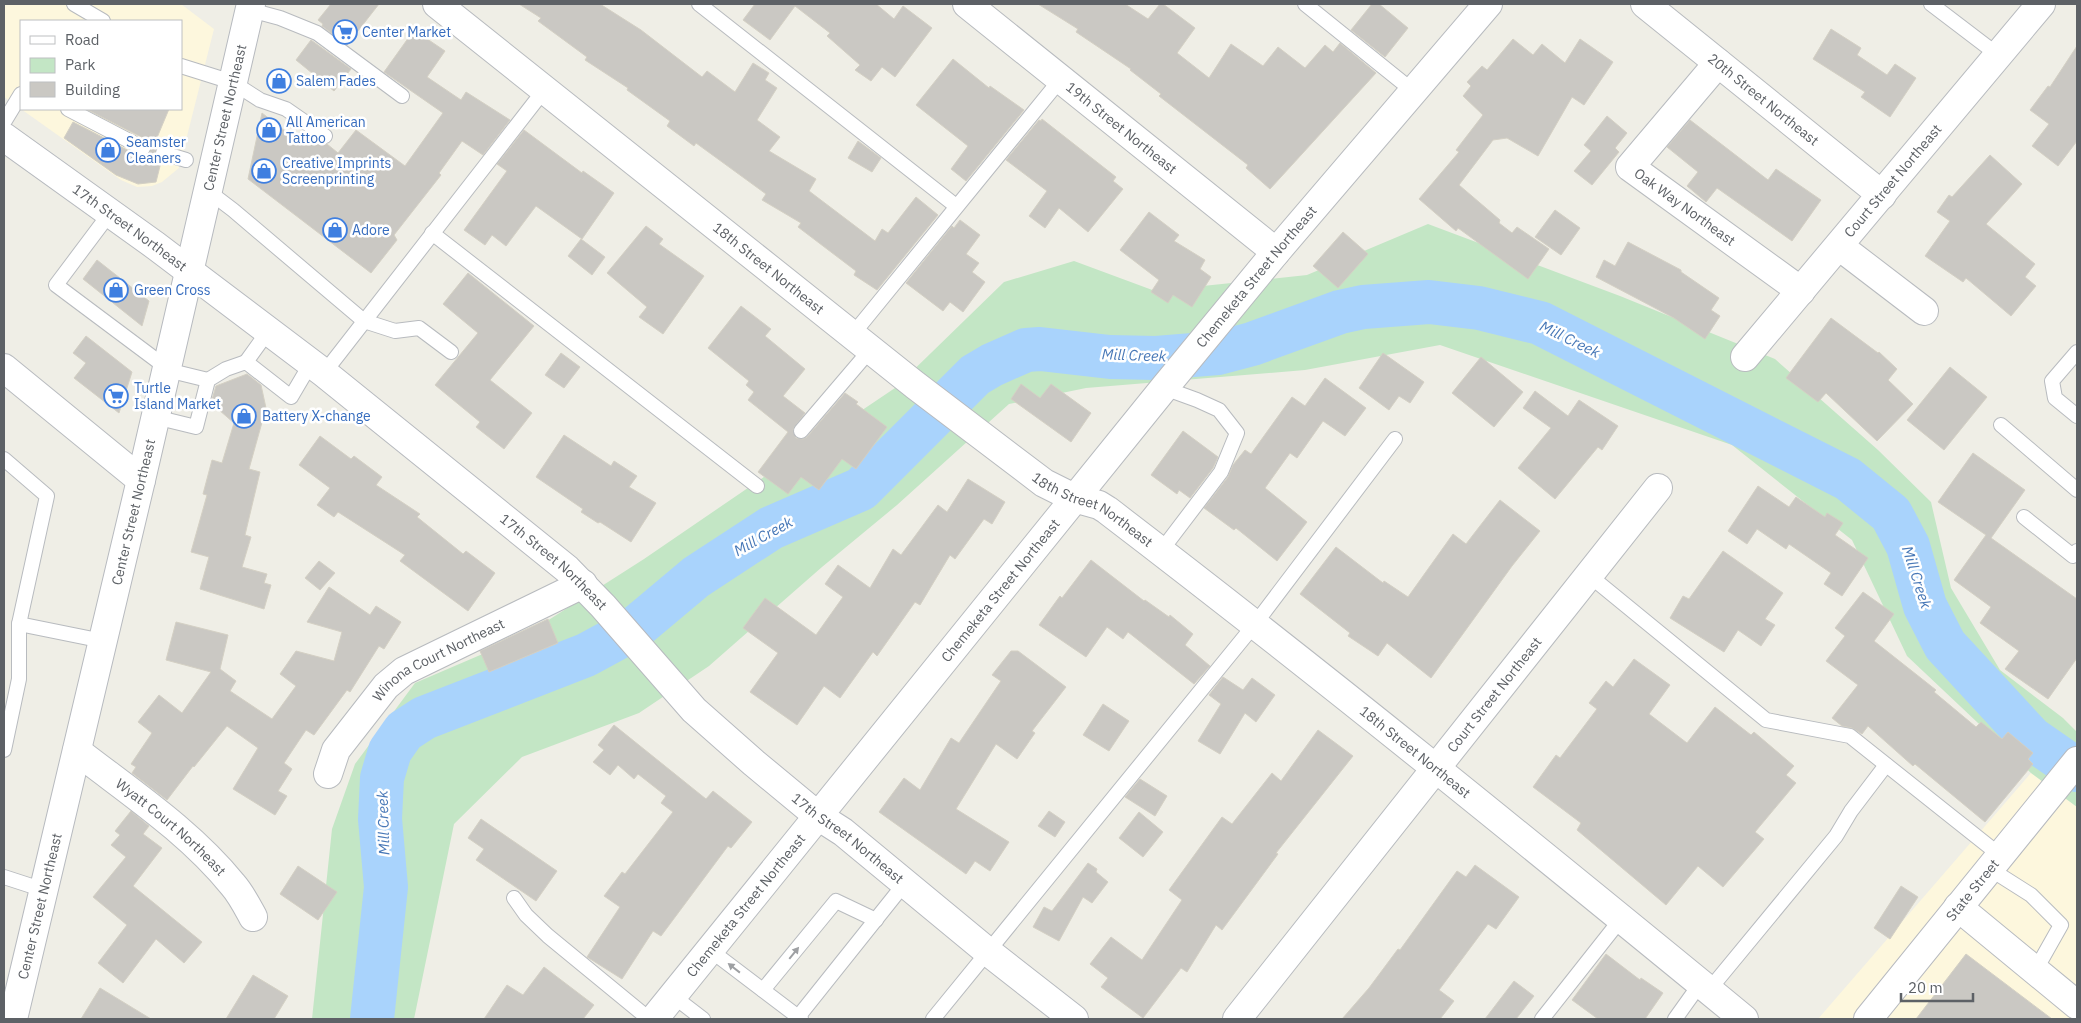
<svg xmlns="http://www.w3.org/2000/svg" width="2081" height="1023" viewBox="0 0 2081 1023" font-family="'IBM Plex Sans',sans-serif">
<rect width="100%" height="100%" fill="#efeee6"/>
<g fill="#fdf7dd" fill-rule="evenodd">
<path d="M 4,4 L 181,4 L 214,29 L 179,168 L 162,182 L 152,186 L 137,187 L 121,180 L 4,97 ZM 21,21 L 181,21 L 181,109 L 21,109 Z"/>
<polygon points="2031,773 2077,807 2077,1019 1818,1019"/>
</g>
<polygon fill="#c3e6c5" points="1428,224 1620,296 1775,359 1878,450 1931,502 1951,588 2000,670 2063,718 2077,732 2077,807 2031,773 1907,656 1852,540 1732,445 1440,345 1305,370 1086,388 1009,404 897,505 822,567 709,666 639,713 522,757 454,824 414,1019 312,1019 332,829 355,764 415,683 522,637 644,559 840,425 895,388 1004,282 1074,261 1155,291 1307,275"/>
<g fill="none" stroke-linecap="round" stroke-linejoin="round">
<polyline stroke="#a9d3fc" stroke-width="44" points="372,1019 386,887 380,819 382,778 390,751 404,731 424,718 586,655 634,629 696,577 771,528 861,489 975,375 992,365 1026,350 1040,349 1110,357 1156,358 1218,353 1252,344 1340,312 1363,307 1429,302 1479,308 1540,323 1848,479 1891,514 1908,546 1925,606 1945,645 2031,738 2077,770"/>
</g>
<g fill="#cac8c3" stroke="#d4d0c4">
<polygon points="331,4 379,4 347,45 322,26 323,24 318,20"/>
<polygon points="519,4 600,4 641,30 702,77 707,71 735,92 753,63 769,73 765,80 777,88 757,120 780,137 769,151 816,179 809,191 875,241 882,229 888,233 916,197 938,215 877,290 854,275 856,271 798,227 801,223 762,200 766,194 696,143 694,146 667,126 670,121 627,90 628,88 585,60 587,57 538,21 541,18"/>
<polygon points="755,4 876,4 894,19 903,6 932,28 895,77 882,67 871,81 855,70 860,65 827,36 830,33 795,6 770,40 743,20"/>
<polygon points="1038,4 1125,4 1148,19 1160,4 1163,4 1195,28 1177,53 1209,78 1231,44 1263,66 1278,47 1305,68 1325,45 1333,52 1340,43 1376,73 1270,189 1246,168 1248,165 1159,96 1161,94 1130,70 1131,69 1076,32 1078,29"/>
<polygon points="1372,4 1379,4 1408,28 1385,57 1351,30"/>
<polygon points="1831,29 1861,48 1857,55 1887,75 1895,64 1916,78 1890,117 1861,97 1865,92 1813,59"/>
<polygon points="414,30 445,51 427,77 461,100 466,92 510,120 483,155 462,141 439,173 441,175 394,235 397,240 371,273 248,179 262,113 299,142 306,133 320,143 327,144 338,153 356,130 405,166 443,113 384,72"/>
<polygon points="1513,39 1533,55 1542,44 1565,63 1580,39 1613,62 1584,105 1572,97 1538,156 1507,138 1493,140 1459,185 1500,220 1499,223 1512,233 1517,227 1549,249 1528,279 1458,228 1456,231 1419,199 1459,152 1456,150 1483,115 1463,96 1471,86 1467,82 1482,66 1487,70"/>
<polygon points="311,40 351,69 334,91 296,60"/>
<polygon points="2077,46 2077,141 2058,166 2032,146 2049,124 2030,110 2048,86 2050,87"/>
<polygon points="953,59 989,88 990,86 1024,110 966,181 951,169 968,146 916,105"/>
<polygon points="86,109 169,109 156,140 166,143 157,146 155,151 156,159 161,162 156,182 138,184 116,175 64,138 73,122 139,156 144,157 150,152 152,147 147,140"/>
<polygon points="1607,116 1627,133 1615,148 1619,152 1592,185 1574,171 1591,151 1584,145"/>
<polygon points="1042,119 1116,177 1113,181 1123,189 1088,232 1059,208 1045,228 1029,216 1047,191 1006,160 1039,120 1041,121"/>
<polygon points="1690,120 1768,180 1776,169 1821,200 1792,241 1717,188 1706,202 1687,186 1698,172 1667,147"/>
<polygon points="524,130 582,173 583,171 614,193 582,239 536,206 506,246 492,235 485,245 464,230 507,171 497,164"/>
<polygon points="858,141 881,158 872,172 848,158"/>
<polygon points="1990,155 2022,184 1986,224 2035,264 2025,277 2036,286 2011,316 1966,278 1963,282 1925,256 1950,221 1937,212 1949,195 1952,197"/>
<polygon points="1555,210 1580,228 1561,255 1535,237"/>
<polygon points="1149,212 1179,235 1174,241 1205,260 1200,269 1211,277 1192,307 1173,295 1168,303 1151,292 1159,280 1120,250"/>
<polygon points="960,220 980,235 966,254 979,263 972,272 985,282 963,312 950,302 943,311 906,283 952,226 954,228"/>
<polygon points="646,226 663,239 659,244 704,276 663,334 639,317 647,307 607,273"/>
<polygon points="1343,232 1368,254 1338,288 1313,266"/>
<polygon points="581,239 605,257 592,275 568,256"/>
<polygon points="1628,242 1681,270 1681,272 1719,298 1711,310 1720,316 1705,339 1674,318 1596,277 1604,260 1615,266"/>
<polygon points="97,260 149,301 142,326 83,279"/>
<polygon points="468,273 534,326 490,380 532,413 504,449 476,427 480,422 435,385 478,333 443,304"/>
<polygon points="741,306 771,329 765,336 805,369 783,396 805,413 793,429 796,438 803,439 807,437 845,393 858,402 856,404 887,427 856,469 842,459 819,490 801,477 788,494 758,472 788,432 748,400 754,392 746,385 749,381 708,348"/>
<polygon points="1831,318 1878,353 1879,352 1897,369 1888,380 1913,404 1877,441 1826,393 1818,402 1786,378"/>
<polygon points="86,336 132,372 119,413 74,378 86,363 73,353"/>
<polygon points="561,353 580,367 564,388 545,375"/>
<polygon points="1383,353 1424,382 1410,403 1399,396 1389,410 1359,388"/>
<polygon points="1481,357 1523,392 1494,427 1452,393"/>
<polygon points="1950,367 1987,397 1944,450 1907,420"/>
<polygon points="247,374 261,385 266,408 249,469 260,472 245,535 251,537 242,567 267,574 264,583 271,585 264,609 200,589 209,557 191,552 207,495 203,494 212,460 222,463 234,423 211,403 216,386"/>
<polygon points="1325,378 1366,408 1345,436 1323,421 1297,458 1290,453 1265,488 1307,522 1277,561 1236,528 1234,530 1204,508 1228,477 1233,465 1245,450 1251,454 1292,397 1305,406"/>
<polygon points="1021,384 1040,398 1051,384 1091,413 1071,442 1011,399"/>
<polygon points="1535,391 1568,416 1579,400 1618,426 1602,450 1598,447 1555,499 1518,468 1551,428 1523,408"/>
<polygon points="1183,431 1218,457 1213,468 1190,498 1179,490 1177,494 1151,475"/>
<polygon points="564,435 611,466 614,461 637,476 629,487 656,503 631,542 600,522 598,523 581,512 583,509 536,477"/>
<polygon points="320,436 351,459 354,456 382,477 376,485 420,514 417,517 463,554 466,551 495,573 468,611 400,561 405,555 338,512 334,517 317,505 330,488 299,465"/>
<polygon points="1973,453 2025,490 1991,538 2077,599 2077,658 2048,699 2005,669 2019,651 1980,623 1991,607 1954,580 1986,535 1938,502"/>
<polygon points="968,479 1005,502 992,524 984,519 955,559 950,555 920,605 915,602 877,656 873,652 840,698 824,686 797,725 750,692 778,653 743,628 765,598 816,635 843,597 825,584 838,565 870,588 893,549 901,555 938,505 947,512"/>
<polygon points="1758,486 1789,507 1796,497 1825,517 1827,513 1843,523 1835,535 1868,558 1842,596 1824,584 1831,573 1789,544 1786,549 1757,529 1747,544 1728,531"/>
<polygon points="1500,500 1540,531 1512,566 1431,678 1387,643 1378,656 1348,636 1350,633 1300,594 1336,547 1383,583 1384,581 1408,597 1453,534 1466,544"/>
<polygon points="1723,551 1783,593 1765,619 1775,625 1761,646 1738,630 1724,652 1670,618 1683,596 1689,599"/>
<polygon points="1091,560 1144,601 1145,600 1169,617 1170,615 1193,634 1185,645 1210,666 1194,684 1128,632 1123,639 1107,627 1086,657 1039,625 1060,596 1062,598"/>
<polygon points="319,561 335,573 320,590 305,578"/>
<polygon points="329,587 370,615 376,606 401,622 384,649 379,646 350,692 347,690 314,735 306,730 284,763 292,769 278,791 287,796 275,815 233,789 258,748 227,726 194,767 193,766 167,800 132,773 136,767 131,764 152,733 138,722 159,695 182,713 211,672 166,660 176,622 228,635 220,669 236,681 230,691 272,719 296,686 280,674 296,651 334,661 342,632 307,622"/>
<polygon points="1863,592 1894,614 1874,641 1936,690 1934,692 1976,727 1981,722 2002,739 2008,732 2033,753 2028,759 2033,764 1985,822 1915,764 1913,766 1868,726 1862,734 1852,728 1842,726 1832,718 1858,685 1826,661 1845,636 1835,628"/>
<polygon points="548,619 558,643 489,672 480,651"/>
<polygon points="1011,651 1018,651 1066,687 1032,731 1035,733 1017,759 996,744 956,809 1009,842 990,871 975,861 966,874 879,812 904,778 920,790 951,738 959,743 1001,681 992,675"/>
<polygon points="1634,659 1670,685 1649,714 1687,743 1715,707 1751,735 1754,732 1794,766 1786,775 1796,783 1755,832 1764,839 1723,887 1698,866 1666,905 1577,830 1581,823 1533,787 1556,755 1560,758 1597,709 1589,703 1606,681 1613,687"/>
<polygon points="1223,677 1243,690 1252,678 1275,695 1256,722 1245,713 1220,754 1198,741 1221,704 1209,695"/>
<polygon points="1103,704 1129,721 1109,751 1083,735"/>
<polygon points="614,725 706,799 713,791 752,822 731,848 728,846 661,936 653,931 622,979 587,957 620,907 604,896 622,872 625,874 673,812 661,803 666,796 638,774 634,779 618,765 610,775 593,762 604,750 598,745"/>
<polygon points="1318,730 1353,756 1276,853 1278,854 1222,930 1216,925 1187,972 1181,968 1143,1018 1101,987 1108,978 1090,964 1111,937 1142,960 1182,900 1169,890 1222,817 1232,824 1272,773 1281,781"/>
<polygon points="1140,779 1167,796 1155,816 1125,797"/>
<polygon points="131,811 149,826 143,834 162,848 133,886 202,942 184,963 156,939 123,983 98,963 127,925 93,897 126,857 111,845 120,835 115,831"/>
<polygon points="1049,811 1065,822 1055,837 1038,826"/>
<polygon points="1139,812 1163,832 1143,857 1119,838"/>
<polygon points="481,819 557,871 536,901 476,860 484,849 468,838"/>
<polygon points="1088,863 1097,869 1096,872 1108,882 1092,903 1083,897 1059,941 1033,927 1044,907 1052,911"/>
<polygon points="1475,865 1519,897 1496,929 1488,924 1439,990 1454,1001 1440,1019 1342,1019 1369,988 1398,949 1400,950 1457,871 1466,877"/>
<polygon points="298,866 337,892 318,920 280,894"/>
<polygon points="1901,886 1918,897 1890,939 1874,928"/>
<polygon points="1606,954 1640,980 1641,978 1663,993 1645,1019 1598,1019 1572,1000"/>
<polygon points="1966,954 2052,1019 1916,1019"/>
<polygon points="544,967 594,1005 583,1019 484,1019 507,985 523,995"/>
<polygon points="253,975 288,996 274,1019 226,1019"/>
<polygon points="1514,981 1534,996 1516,1019 1485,1019"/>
<polygon points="100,988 151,1019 81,1019"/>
</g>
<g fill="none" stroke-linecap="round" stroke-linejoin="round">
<g stroke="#b8bbbf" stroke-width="16">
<g id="lane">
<polyline points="74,4 103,21"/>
<polyline points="699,4 956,206"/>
<polyline points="1305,4 1413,91"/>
<polyline points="1931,4 1998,55"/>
<polyline points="250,10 280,18 317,33 402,96"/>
<polyline points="181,66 232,82 260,100 286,109 325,136"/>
<polyline points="68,109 143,148"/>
<polyline points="4,122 21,94"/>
<polyline points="163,153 186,160"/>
<polyline points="208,191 233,210 364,321 395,331 419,328 451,352"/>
<polyline points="110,213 56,285 167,368"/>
<polyline points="432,233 757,486"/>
<polyline points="853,334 1060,80"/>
<polyline points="2077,352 2052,381 2055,398 2077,416"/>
<polyline points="246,362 269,330"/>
<polyline points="167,370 208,380"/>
<polyline points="324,373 545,89"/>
<polyline points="155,417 196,427 208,380 226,369 246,362 291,397 311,363"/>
<polyline points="2001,425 2077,490"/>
<polyline points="801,431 871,349"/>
<polyline points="4,459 47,496 19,624"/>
<polyline points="2024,517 2073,556 2077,551"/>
<polyline points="1161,551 1221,472 1237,433 1219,410 1197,400 1164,388"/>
<polyline points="1590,576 1766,720 1850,736 2001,856"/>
<polyline points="4,750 19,679 19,624 103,641"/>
<polyline points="1990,869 2031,895 2061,925 2035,971"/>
<polyline points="4,877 44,890"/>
<polyline points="514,898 526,915 548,936 649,1019"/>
<polyline points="710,950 801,1019"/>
<polyline points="763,990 836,901 876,920"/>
<polyline points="1709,990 1836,836 1851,811 1886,765"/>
<polyline points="673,996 703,1019"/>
<polyline points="798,1017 905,883"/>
<polyline points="933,1019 1255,624 1395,439"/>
<polyline points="1542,1019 1621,919"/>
<polyline points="1675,1019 1700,984"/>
</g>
</g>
<g stroke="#b8bbbf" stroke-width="30">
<g id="street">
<path id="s1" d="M 437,4 L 915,385 L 1044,483 L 1074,498 L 1099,505 L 1107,510 C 1323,675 1534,847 1744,1019"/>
<path id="s2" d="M 967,4 L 1276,252"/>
<path id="s3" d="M 1645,4 L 1882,195"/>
<path id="s4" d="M 1718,63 L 1630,167 L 1801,291"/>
<polyline points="1839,246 1924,311"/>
<path id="s5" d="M 1745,357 L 2041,4"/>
<polyline points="4,368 141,480"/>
<path id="s6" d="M 77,751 C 131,793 189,831 233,885 C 241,894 247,906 253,917"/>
<path id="s7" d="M 328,774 L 336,750 L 386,686 L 404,671 L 583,584"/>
<polyline points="1958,907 2077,1005"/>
<path id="s8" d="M 654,1019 L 1164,388 L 1276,252 L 1488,4"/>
<path id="s9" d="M 1237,1019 L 1658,488"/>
</g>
</g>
<g stroke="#b7babf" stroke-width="30">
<g id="secondary">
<path id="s10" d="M 4,137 L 156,246 L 324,373 L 567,569 L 603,606 L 694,710 L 754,763 L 818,816 L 843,832 L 987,951 L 1074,1019"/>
<path id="s11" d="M 13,1019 L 141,480 L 251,4"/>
<path id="s12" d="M 1868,1019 L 2077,761"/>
</g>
</g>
<use href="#lane" stroke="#fff" stroke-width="14"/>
<use href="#street" stroke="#fff" stroke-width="28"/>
<use href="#secondary" stroke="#fff" stroke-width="28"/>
</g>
<defs><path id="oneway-solid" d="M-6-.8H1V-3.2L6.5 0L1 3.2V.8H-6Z" transform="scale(1.25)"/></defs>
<g fill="#9ea0a3">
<use href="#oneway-solid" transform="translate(794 953) rotate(-51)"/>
<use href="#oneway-solid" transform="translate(734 968) rotate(-142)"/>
</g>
<defs>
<g id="supermarket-ring" transform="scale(1.25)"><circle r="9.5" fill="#fff" stroke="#3f7fe0" stroke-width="1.5"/><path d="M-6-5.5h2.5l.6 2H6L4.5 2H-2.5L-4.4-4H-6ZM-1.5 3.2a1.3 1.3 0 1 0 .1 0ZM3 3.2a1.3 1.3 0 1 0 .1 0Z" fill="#3f7fe0"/></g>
<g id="shop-ring" transform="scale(1.25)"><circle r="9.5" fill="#fff" stroke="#3f7fe0" stroke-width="1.5"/><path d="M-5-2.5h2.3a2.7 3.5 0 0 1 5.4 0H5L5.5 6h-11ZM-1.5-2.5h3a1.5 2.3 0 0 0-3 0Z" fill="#3f7fe0"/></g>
</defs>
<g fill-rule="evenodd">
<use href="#supermarket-ring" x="345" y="32"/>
<use href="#shop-ring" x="279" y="81"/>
<use href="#shop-ring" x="269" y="130"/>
<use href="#shop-ring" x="108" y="150"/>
<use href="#shop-ring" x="264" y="171"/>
<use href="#shop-ring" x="335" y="230"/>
<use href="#shop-ring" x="116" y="290"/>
<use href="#supermarket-ring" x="116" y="396"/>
<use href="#shop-ring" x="244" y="416"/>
</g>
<g text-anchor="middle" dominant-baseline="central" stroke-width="5" stroke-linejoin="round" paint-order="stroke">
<g font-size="14" fill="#366cbe" stroke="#fff" text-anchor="start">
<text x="362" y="32">Center Market</text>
<text x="296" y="81">Salem Fades</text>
<text x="286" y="122">All American<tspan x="286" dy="16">Tattoo</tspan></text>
<text x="126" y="142">Seamster<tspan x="126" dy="16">Cleaners</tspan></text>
<text x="282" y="163">Creative Imprints<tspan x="282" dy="16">Screenprinting</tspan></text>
<text x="352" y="230">Adore</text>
<text x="134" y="290">Green Cross</text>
<text x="134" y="388">Turtle<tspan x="134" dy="16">Island Market</tspan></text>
<text x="262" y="416">Battery X-change</text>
</g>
<g font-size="14" fill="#5d6166" stroke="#fff">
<text stroke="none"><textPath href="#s3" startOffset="152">20th Street Northeast</textPath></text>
<text stroke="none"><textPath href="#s11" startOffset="926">Center Street Northeast</textPath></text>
<text stroke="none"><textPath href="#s2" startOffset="198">19th Street Northeast</textPath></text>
<text stroke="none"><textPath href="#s5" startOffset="230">Court Street Northeast</textPath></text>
<text stroke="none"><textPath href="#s4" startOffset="204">Oak Way Northeast</textPath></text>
<text stroke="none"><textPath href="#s10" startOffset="155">17th Street Northeast</textPath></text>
<text stroke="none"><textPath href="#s1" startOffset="424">18th Street Northeast</textPath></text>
<text stroke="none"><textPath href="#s8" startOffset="956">Chemeketa Street Northeast</textPath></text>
<text stroke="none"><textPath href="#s1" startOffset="829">18th Street Northeast</textPath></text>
<text stroke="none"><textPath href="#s11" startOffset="521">Center Street Northeast</textPath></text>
<text stroke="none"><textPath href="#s10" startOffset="695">17th Street Northeast</textPath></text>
<text stroke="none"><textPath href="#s8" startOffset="551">Chemeketa Street Northeast</textPath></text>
<text stroke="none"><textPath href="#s7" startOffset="165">Winona Court Northeast</textPath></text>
<text stroke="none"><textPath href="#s9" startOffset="414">Court Street Northeast</textPath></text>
<text stroke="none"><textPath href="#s1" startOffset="1234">18th Street Northeast</textPath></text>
<text stroke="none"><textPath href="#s6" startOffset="121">Wyatt Court Northeast</textPath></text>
<text stroke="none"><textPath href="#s10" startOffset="1100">17th Street Northeast</textPath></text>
<text stroke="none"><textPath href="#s12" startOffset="166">State Street</textPath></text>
<text stroke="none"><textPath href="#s8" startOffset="146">Chemeketa Street Northeast</textPath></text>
<text stroke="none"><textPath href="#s11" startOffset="116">Center Street Northeast</textPath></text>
</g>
<g font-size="15" font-style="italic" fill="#4878b7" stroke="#fff">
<text transform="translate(1570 339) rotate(26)">Mill Creek</text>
<text transform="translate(1134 355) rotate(2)">Mill Creek</text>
<text transform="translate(763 536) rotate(-29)">Mill Creek</text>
<text transform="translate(1917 577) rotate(72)">Mill Creek</text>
<text transform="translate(383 823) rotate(-92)">Mill Creek</text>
</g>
</g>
<rect width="2081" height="1023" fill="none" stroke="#5d6166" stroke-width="10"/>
<rect x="20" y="20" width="162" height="90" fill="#ffffff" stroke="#bec0c2"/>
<rect x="30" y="36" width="25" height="8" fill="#ffffff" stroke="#bec0c2"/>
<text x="65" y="45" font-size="15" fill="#5d6166">Road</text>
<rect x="30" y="58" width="25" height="15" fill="#c3e6c5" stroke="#bec0c2"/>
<text x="65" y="70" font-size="15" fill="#5d6166">Park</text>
<rect x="30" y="82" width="25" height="15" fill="#cac8c3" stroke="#bec0c2"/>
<text x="65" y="95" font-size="15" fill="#5d6166">Building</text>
<path d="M1901 993v8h72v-8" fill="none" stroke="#5d6166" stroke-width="2.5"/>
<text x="1908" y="993" font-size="15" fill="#5d6166" stroke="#ffffff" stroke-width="4" paint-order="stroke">20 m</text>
</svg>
